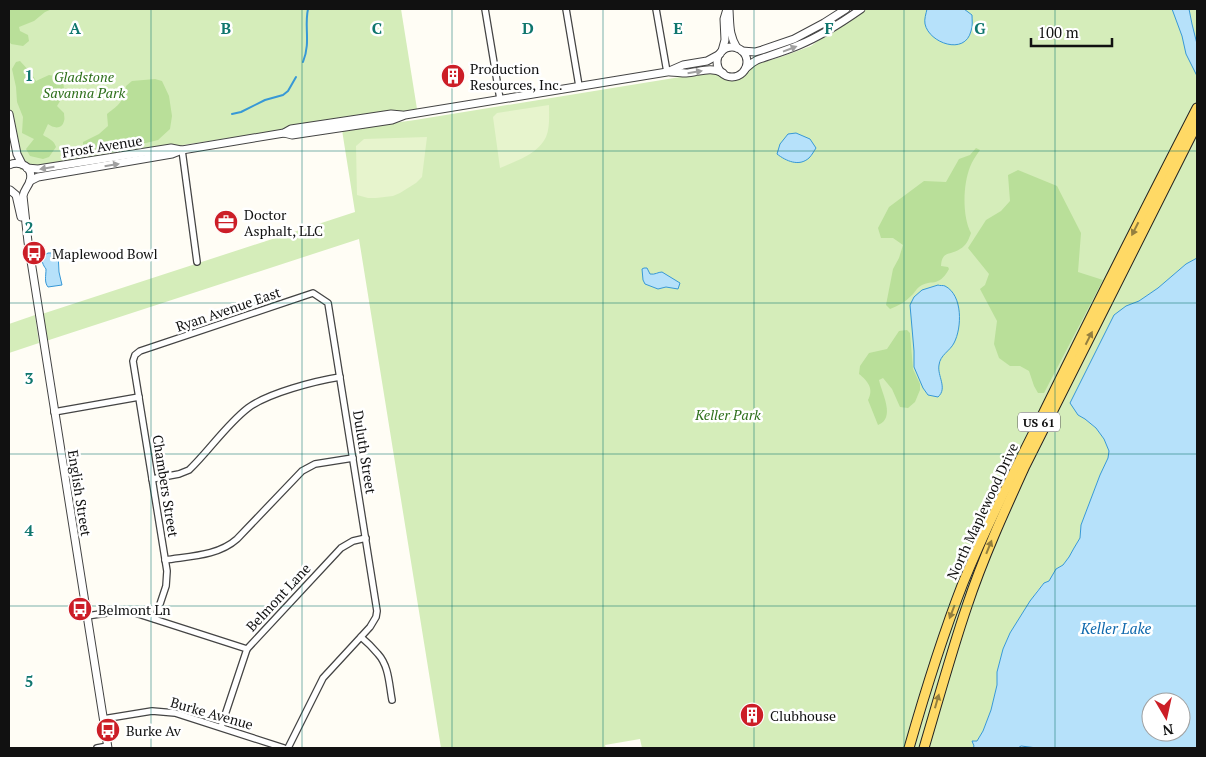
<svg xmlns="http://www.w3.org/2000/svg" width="1206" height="757" viewBox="0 0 1206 757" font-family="'PT Serif',serif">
<rect width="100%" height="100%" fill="#fffdf5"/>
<g fill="#d5edba">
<polygon points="9,9 401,9 417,109 20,170 9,104"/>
<polygon points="861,9 1197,9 1197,258 1186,264 1158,288 1139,301 1126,306 1078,415 1085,419 1096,428 1104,439 1109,451 1108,458 1100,475 1081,525 1080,538 1074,548 1069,557 1063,565 1056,569 1049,581 1044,583 1037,591 1010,633 1003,649 997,672 997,685 991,710 983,731 973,748 642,748 640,739 605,745 606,748 441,748 359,239 46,341 42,314 355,212 342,130 415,120 711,72 717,72 729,79 741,78 746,73 751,66 781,57 811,46"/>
<polygon points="35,315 39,343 9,353 9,324"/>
</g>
<g fill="#b9df99">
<polygon points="9,9 52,9 45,12 34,21 19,27 20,31 28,35 29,41 23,46 11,44 9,41"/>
<path d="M 20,61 L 31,73 L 36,81 L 49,75 L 61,77 C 66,90 65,94 57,106 L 64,113 C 64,116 65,119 64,121 C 62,130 53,128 48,124 L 43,135 C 49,139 54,140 56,147 L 49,157 L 43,159 L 30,156 L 26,149 L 34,139 L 22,133 L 23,117 L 17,102 L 16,87 L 12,69 L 16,62 Z"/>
<path d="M 155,79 L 162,81 L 169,96 L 172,116 L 170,129 L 158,140 L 134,146 L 110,148 L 95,153 L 83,151 L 83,142 L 99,134 L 108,126 L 107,114 C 119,105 124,101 126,86 L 132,81 Z"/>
<path d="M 976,148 L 980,150 C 976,156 972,161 970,167 C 963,185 962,216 971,233 C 969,239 966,246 960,249 C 950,256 942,250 941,266 L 948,267 L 949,269 C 938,289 931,278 919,287 C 916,289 914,294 911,296 C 905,302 898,306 890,309 L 886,305 L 893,269 L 899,258 L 903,245 L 893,238 L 881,238 L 878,228 L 889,207 L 924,181 L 946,182 L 959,159 L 970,155 Z"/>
<polygon points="1018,170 1057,186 1081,233 1078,272 1103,280 1044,393 1038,393 1034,386 1029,371 1020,366 1010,366 999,358 994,344 997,321 980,289 985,285 989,274 968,248 986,220 1001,211 1010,201 1008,175"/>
<path d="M 907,330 L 910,333 L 913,369 L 920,384 L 920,390 L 915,402 L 908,408 L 900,407 L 892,389 L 883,378 L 879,380 C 882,394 896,418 878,425 L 868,400 C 874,389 868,381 859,374 L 860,366 L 869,353 L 887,349 L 899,331 Z"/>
</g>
<g fill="#e7f4cd">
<path d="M 549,105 C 549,115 550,128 546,137 C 538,154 516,161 500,168 L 493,117 L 497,113 Z"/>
<polygon points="427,137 422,177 416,183 400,193 393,196 376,198 368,198 357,195 356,146 364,139"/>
</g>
<g fill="#b6e1fa" stroke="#3798d6" fill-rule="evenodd">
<path d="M 927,9 L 964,9 L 972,15 C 972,20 973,26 971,31 C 965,56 929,43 925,24 C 924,19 926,14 927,9 Z"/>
<polygon points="1172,9 1189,9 1192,24 1197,44 1197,76 1186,54 1182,36"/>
<path d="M 796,133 L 810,139 L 816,148 C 814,151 812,155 809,158 C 799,167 786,161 777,154 L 780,144 L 788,134 Z"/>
<path d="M 48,253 L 58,253 L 59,272 L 62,285 L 48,287 C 44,282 46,276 46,269 C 43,265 41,261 43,256 Z"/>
<path d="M 1197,258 L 1197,748 L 1037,748 L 1021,746 L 1018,748 L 973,748 L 974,746 L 972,741 L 977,741 L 983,731 L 991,710 L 997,685 L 997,672 L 1003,649 L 1010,633 L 1030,601 L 1044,583 L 1049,581 L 1056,569 L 1063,565 L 1069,557 L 1074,548 L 1080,538 L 1081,525 L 1100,475 L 1108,458 L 1109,451 L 1104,439 L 1096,428 L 1085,419 L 1078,415 L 1070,403 L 1114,315 L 1126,306 L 1139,301 L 1158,288 L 1186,264 ZM 1151,702 L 1181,702 L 1181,732 L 1151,732 Z"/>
<path d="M 644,268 L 647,268 L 650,274 C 655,275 658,272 662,272 L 680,283 L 678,289 L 666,287 L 658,289 L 645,284 L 643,280 L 642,269 Z"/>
<path d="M 938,285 C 940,286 943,285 945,286 C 963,295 962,328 954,343 C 950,351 940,355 939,365 C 937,376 948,388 938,397 L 928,395 L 923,388 L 914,367 L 914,351 L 910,305 L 914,297 L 922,290 Z"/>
</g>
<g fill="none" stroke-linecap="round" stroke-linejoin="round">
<g stroke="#3798d6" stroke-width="2">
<path d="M 303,62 C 311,42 304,27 308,9"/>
<polyline points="232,114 241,112 265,100 283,95 288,91 296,77"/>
</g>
<g stroke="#444" stroke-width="8">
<g id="minor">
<polyline points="485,9 500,99"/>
<polyline points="566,9 579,86"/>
<polyline points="656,9 667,72"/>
<polyline points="182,150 197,262"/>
<polyline points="54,412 139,397"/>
<path d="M 152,479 L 179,474 L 189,470 C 209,451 226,425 248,408 C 268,393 315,381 340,377"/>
<path d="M 165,560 C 190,556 218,556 237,539 L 302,471 L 315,464 L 353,458"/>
<polyline points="87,616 113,612 132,612 247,649 341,548 353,541 366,538"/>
<polyline points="155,619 166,586 167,571 133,361 135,355 140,351 313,293 328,303 377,611 376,617 370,627 323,678 288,748"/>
<path d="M 361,637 C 367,642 373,648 378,654 C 389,666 389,684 392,700"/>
<polyline points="103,719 152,711 175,713 284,748"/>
<polyline points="221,727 247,649"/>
<polyline points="97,748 108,746"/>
</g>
</g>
<g stroke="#444" stroke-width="9">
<g id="tertiary">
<path d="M 729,10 C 730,26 729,35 737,48"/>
<circle cx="732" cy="62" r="15"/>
<polyline points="722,51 725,40 724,19 727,9"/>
<polyline points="742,51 755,52 762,50 794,39 824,23 846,9"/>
<path d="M 746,68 L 752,63 L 757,60 C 771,55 785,51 799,45 C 821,36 841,23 861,9"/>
<path d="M 670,72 C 675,72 681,73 686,73 C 699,72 711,66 723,73"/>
<polyline points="9,114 17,154 22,164"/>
<polyline points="284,133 292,135 392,120 405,115 667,72 683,65 707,61 720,54"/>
<path d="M 9,165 C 20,160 34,167 30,181 C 28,187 24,190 23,196 L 28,242 L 108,748"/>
<polyline points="27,168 38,169 171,148 181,150"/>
<polyline points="30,181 38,177 172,154 182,150 284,133 291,129 391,114 402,115"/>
<polyline points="10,190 16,195 21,217"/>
</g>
</g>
<g stroke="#222" stroke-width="11">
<g id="primary">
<path d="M 909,748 C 925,692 942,637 963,583 C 987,524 1016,468 1044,412 C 1094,310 1145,209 1197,108"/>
<path d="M 924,748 C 938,701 951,653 967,606 C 983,558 1004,512 1025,466 L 1197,124"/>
</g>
</g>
<use href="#minor" stroke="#fff" stroke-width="5.5"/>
<use href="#tertiary" stroke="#fff" stroke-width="7"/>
<use href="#primary" stroke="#ffd965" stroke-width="9"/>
</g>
<defs><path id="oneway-solid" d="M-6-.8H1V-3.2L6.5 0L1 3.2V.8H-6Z" transform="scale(1.25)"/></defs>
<g fill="#a0a0a0">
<use href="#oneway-solid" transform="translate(790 49) rotate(-21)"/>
<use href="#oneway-solid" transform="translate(695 72) rotate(-9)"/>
<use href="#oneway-solid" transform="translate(112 165) rotate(-9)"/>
<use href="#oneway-solid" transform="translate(47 168) rotate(171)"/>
</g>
<g fill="#947f3f">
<use href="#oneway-solid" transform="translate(1135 229) rotate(117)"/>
<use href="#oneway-solid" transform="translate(1089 338) rotate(-63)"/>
<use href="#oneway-solid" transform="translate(989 547) rotate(-68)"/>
<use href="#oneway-solid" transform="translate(952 612) rotate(111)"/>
<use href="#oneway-solid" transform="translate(937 701) rotate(-74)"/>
</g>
<path fill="none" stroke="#0f766e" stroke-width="1" stroke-opacity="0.55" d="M 151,9 L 151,748M 302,9 L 302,748M 452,9 L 452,748M 603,9 L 603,748M 754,9 L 754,748M 904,9 L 904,748M 1055,9 L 1055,748M 9,151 L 1197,151M 9,303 L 1197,303M 9,454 L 1197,454M 9,606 L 1197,606"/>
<defs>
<g id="building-disc" transform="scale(1.25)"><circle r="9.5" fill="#cc1e27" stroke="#fff"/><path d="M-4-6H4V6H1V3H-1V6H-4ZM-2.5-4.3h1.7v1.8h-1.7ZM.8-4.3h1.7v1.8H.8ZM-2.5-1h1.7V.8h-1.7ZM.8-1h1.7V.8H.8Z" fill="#fff"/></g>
<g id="office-disc" transform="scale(1.25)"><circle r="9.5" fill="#cc1e27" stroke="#fff"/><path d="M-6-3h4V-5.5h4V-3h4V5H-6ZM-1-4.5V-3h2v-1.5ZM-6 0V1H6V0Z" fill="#fff"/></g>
<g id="bus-disc" transform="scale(1.25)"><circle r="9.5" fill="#cc1e27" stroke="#fff"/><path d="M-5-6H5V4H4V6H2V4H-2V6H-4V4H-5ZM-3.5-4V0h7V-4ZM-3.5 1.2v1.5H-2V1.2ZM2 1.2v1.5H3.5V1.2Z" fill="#fff"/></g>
</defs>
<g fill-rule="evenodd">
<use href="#building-disc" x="453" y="76"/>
<use href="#office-disc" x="226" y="222"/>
<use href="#bus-disc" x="34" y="253"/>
<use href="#bus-disc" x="80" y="609"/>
<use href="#building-disc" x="752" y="715"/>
<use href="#bus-disc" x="108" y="730"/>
</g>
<g text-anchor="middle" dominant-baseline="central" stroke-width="5" stroke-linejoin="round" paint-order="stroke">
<rect fill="#fff" stroke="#585858" stroke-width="1" x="1018" y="412.5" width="42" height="19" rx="4"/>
<g font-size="12" font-weight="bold" fill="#111">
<text x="1039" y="422">US 61</text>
</g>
<g font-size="14" fill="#111" stroke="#fff" text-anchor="start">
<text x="470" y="68">Production<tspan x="470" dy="16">Resources, Inc.</tspan></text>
<text x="244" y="214">Doctor<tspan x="244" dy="16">Asphalt, LLC</tspan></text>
<text x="52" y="253">Maplewood Bowl</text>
<text x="98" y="609">Belmont Ln</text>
<text x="770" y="715">Clubhouse</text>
<text x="126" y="730">Burke Av</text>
</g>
<g font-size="14" font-style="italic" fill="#2d6f1b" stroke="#fff">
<text x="84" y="76">Gladstone<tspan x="84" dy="16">Savanna Park</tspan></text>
<text x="728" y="414">Keller Park</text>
</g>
<g font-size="14" fill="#111" stroke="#fff">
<text transform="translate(102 146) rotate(-9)">Frost Avenue</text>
<text transform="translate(228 309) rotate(-19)">Ryan Avenue East</text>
<text transform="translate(365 452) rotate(81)">Duluth Street</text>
<text transform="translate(166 486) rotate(81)">Chambers Street</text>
<text transform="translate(80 493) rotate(81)">English Street</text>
<text transform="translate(982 511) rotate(-65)">North Maplewood Drive</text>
<text transform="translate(278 597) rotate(-47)">Belmont Lane</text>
<text transform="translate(212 713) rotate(16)">Burke Avenue</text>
</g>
<g font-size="15" font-style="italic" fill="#1069ad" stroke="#fff">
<text x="1116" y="628">Keller Lake</text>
</g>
</g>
<g font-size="16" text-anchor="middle" font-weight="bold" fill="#0f766e" stroke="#fff" stroke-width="5" stroke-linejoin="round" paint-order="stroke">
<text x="75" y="34">A</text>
<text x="226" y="34">B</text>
<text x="377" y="34">C</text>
<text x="528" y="34">D</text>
<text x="678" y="34">E</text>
<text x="829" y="34">F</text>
<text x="980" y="34">G</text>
<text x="29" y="81">1</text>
<text x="29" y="233">2</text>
<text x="29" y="384">3</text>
<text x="29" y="536">4</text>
<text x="29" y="687">5</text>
</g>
<rect width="1206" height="757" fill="none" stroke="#111111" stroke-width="20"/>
<g transform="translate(1166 717) rotate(171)"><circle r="24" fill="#ffffff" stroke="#a0a0a0"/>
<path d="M0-4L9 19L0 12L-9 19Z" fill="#cc1e27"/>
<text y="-8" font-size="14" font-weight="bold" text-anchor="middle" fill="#111111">N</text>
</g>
<path d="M1031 38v8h81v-8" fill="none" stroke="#111111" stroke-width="2.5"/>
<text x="1038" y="38" font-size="15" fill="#111111" stroke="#ffffff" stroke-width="4" paint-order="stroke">100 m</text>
</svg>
